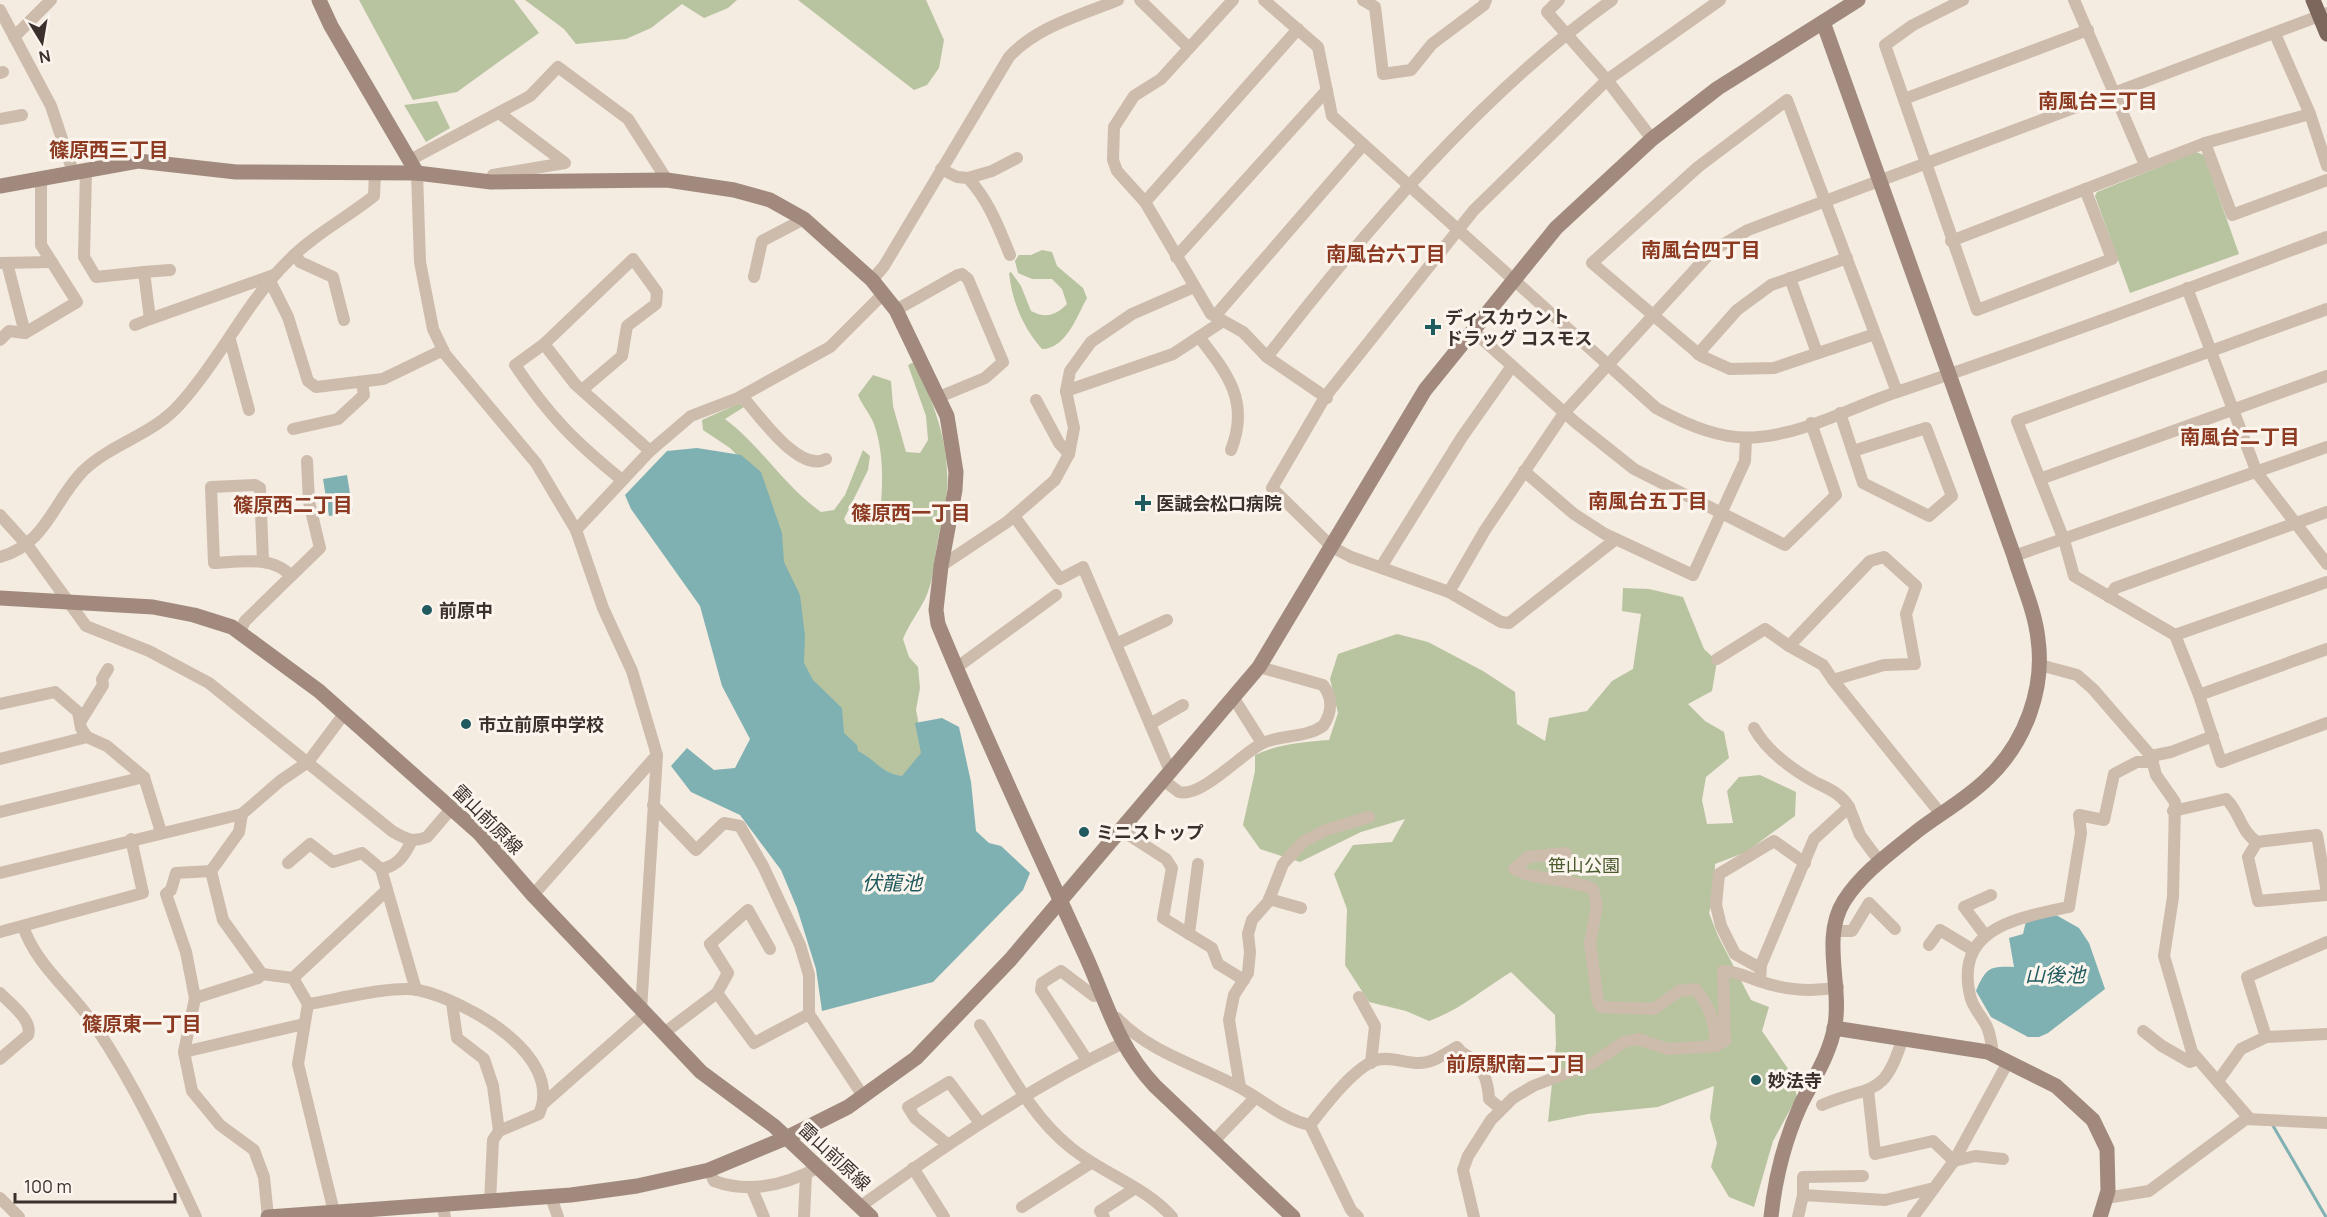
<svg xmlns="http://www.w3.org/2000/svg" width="2327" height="1217" viewBox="0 0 2327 1217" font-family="Manrope,'Noto Sans JP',sans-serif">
<rect width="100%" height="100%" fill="#f4ebe1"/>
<g fill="#b8c4a0">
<polygon points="359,0 514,0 539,33 457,92 413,100"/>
<polygon points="525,0 737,0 728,8 704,18 682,4 651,28 626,39 576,44 564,29"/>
<polygon points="798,0 926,0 944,40 939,68 927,85 914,90"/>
<polygon points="437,101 450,128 426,142 404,105"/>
<polygon points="2196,152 2204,155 2239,254 2130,293 2095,196 2097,192"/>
<path d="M 1042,250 L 1052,252 L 1057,266 L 1083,288 L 1087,298 C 1077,316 1066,349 1042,349 C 1023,328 1012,301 1009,273 L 1011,272 L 1021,286 L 1031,311 C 1046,319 1056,315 1067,304 L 1062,289 L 1052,279 L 1032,279 L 1018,273 L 1015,261 L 1019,255 L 1031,255 Z"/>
<path d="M 914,362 C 934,402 950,445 947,490 C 945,508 940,527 937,545 C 934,563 933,583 925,599 C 918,613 909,624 903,639 L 909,657 L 918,667 L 920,688 L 916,710 L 924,752 L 903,779 L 889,779 L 852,750 L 799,667 L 752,470 L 730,448 L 703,430 L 702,420 L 740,403 L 744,407 L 725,419 C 761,446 784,486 821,512 L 834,510 L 845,495 L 863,450 L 870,456 L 868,470 L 844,519 L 847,524 L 861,525 L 880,514 C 883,485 884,452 874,424 C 870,414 862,405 858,395 L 873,375 L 891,381 L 893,406 L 906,452 L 920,453 L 928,440 L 926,416 L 908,365 Z"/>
<path d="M 1623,588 L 1649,589 L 1683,597 L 1704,649 L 1717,661 L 1712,691 L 1688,704 L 1705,721 L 1724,732 L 1729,758 L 1706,777 L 1702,800 L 1707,824 L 1733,823 L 1727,791 L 1739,777 L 1760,775 L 1796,792 L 1795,816 L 1746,852 L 1715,864 L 1714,895 L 1709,913 L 1718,936 L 1751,1000 L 1769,1007 L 1762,1031 L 1791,1073 L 1797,1097 L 1773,1141 L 1754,1207 L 1729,1197 L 1711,1167 L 1717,1143 L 1710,1118 L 1714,1086 L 1658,1107 L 1588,1114 L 1548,1122 L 1556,1044 L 1555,1015 L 1511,972 C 1483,989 1460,1010 1429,1021 L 1406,1011 L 1369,1002 L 1345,965 L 1347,909 L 1334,874 L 1353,845 L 1392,842 L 1405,819 L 1361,832 L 1300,862 L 1260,849 L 1243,825 L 1255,771 L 1255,755 C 1278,744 1303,742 1329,740 L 1338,713 L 1330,679 L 1338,654 L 1397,634 L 1428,642 L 1483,671 L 1515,692 L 1517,724 L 1545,741 L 1549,718 L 1587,711 L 1612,681 L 1633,669 L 1641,614 L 1622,611 Z"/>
</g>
<g fill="#7fb0b2">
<path d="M 697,448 L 741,455 L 761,472 L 782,533 L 784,562 L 800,595 L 805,636 L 804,663 L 813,680 L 842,708 L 844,733 L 857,745 L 858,751 C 875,759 882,774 902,776 L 921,753 L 915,723 L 942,718 L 959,727 L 971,782 L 976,831 L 989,843 L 1001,846 L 1030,873 L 1023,890 L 933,982 L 822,1011 L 816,969 L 797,908 L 781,870 L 740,815 L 691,792 L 671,766 L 687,748 L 714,770 L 735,768 L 750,739 L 722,686 L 700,606 L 631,509 L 625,495 L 667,451 Z"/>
<polygon points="347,475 353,512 329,516 323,479"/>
<path d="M 2056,915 L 2079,928 L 2089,943 L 2105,989 L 2048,1033 L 2039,1037 L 2028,1037 L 1991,1017 L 1976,991 C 1986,968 1989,966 2014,967 L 2009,938 L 2023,934 L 2026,921 Z"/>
</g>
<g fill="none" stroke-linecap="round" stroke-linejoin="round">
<polyline stroke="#7fb0b2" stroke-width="3" points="2272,1124 2326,1217"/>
<g stroke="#cdbbac" stroke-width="12">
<polyline points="1140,0 1189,48"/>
<polyline points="1233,0 1161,79 1134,96 1114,127 1113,160 1117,171 1145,202 1211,314 1243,332 1267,357 1327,398"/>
<path d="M 1264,0 L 1318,47 L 1332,116 L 1656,408 C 1687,425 1723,441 1759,437 C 1806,433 1852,407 1897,392 C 2041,344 2184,290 2327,237"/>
<polyline points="1363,0 1375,7 1383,74 1411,70 1432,44 1484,5 1486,0"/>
<polyline points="1559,0 1547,12 1607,80 1652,139"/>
<polyline points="1963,0 1913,25 1885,45 1977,310 2112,259 2085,189"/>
<polyline points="2074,0 2145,165"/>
<polyline points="0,10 51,106 73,172"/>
<polyline points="2275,34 2310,114 2327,166"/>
<polyline points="14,37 51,0"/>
<polyline points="0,73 3,72"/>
<polyline points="1904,99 2088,30"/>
<polyline points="0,119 22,115"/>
<polyline points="2205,143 2232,215 2327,180"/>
<polyline points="410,160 530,96 558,67 628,119 667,180"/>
<path d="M 941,169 L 957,177 L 968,178 C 989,201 998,226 1010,255"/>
<polyline points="86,170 84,257 96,277 144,272 150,319 274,275"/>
<polyline points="417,173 420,262 433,329 445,354 536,463 576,530 603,608 632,671 657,755 641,1010"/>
<polyline points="968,178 992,171 1017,158"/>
<polyline points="491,182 493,175 565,163 499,113"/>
<polyline points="1145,202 1298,29"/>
<polyline points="1951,241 2205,143 2310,114"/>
<polyline points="295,254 300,262 333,277 344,320"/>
<polyline points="1176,257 1327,90"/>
<polyline points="1,263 52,262"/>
<polyline points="7,263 25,333"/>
<polyline points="144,272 170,270"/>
<polyline points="754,277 762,241 804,219"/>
<polyline points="1790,278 1817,353"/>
<path d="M 872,280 L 884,266 L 1009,57 C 1036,27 1081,15 1118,0"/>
<polyline points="270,281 288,317 308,381 316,387 383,379 443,350"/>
<polyline points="2187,288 2257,473 2327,564"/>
<polyline points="2327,309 2017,421 2064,540 2074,576 2175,635 2199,695 2327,649"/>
<polyline points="896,310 958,275 962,274 968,279 1003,362 985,378 939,397"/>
<polyline points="1215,316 1363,145"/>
<polyline points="135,325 150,319"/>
<polyline points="1472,330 1575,422 1634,469 1785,545 1836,495 1811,423"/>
<polyline points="1875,334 1774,368 1730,369 1701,356 1592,263 1698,167 1787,100 1897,392"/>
<path d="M 1199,337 C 1228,374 1250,402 1231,450"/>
<polyline points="0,340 9,331 25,333 77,302 41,245 41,180"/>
<polyline points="230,340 249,410"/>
<polyline points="544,344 575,384 650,451"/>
<polyline points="1698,354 1737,310 1771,285 1847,258"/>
<path d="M 1267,357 C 1365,231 1481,93 1612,0"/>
<path d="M 582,390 L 622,356 L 627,326 L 656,304 L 657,292 L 633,259 L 544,344 L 515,365 C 549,416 575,442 622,480"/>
<polyline points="1066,391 1173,354 1223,321"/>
<path d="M 742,396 C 758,414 799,474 826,459"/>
<polyline points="1036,400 1059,443 1069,454"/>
<polyline points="1840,413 1863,483 1929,516 1952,496 1926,428 1853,451"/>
<polyline points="293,429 338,419 364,395 362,382"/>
<polyline points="1524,471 1574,514 1605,534 1693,575 1745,461 1746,438"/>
<polyline points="2040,479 2327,376"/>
<path d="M 0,515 L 28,546 L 86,626 L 149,651 L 209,683 L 392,831 C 404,838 412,843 427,837 L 451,809"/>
<polyline points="1014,516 1060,579 1083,567 1170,771"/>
<polyline points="576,530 650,451 691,416 738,398 830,347 883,294"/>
<polyline points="1616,539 1509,623 1501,622 1449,592 1351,557 1332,547 1272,488 1325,397 1474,210 1607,80 1720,0"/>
<polyline points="2014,556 2327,447"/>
<path d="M 0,557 C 46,544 53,502 83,471 C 112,443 153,435 180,404 C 220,360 245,304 287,262 C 313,235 345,219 374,196 L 375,174"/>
<path d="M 263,561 L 260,488 L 255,485 L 211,487 L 214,563 C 238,562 273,555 291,576"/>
<polyline points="941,566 1007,522 1055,480 1069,454 1074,428 1066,391 1070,371 1091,342 1132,314 1194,287"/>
<polyline points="1381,567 1462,437 1512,366"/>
<polyline points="1449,592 1485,530 1564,413 1712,251 1748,230 2327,13"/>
<polyline points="2109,597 2115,588 2327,512"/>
<polyline points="239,633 245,621 320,548 309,502 307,461"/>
<polyline points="2175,635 2327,582"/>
<polyline points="1116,644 1167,620"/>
<polyline points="1717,659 1765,629 1789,646"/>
<polyline points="2040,665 2077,675 2093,689 2151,756 2156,775 2175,802 2173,897 2164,956 2192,1052 2249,1118"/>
<polyline points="956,668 1056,595"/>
<polyline points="1833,680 1823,665 1789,646 1870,561 1884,557 1916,586 1906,614 1915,664 1884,665 1833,680 1940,813"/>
<polyline points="2199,695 2221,762 2327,723"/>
<polyline points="1233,697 1262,743"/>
<polyline points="0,704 55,692 78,712 81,728 87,737 107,746 144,777 161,832"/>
<polyline points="80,722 103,685 102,679 108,669"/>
<polyline points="1150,724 1183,705"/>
<path d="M 1754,728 C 1767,751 1790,768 1813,781 C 1828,789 1840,792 1849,807 L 1814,839 L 1761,965 L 1760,981"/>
<polyline points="2151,756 2171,752 2213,736"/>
<polyline points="0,759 87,737"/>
<path d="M 1163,780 L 1179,792 C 1201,798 1240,755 1261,744 C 1279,734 1304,739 1323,726 C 1332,713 1333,698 1323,685 L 1259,667"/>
<polyline points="653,805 696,850 724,823 740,826 763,866 800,945 809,975 809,1014 863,1096"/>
<polyline points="1849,807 1860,835 1880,862"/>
<path d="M 2173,811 L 2226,799 C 2239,810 2240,831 2257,842 L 2317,835 L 2327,893"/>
<polyline points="0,812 144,777"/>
<polyline points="242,814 239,832 211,871 223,920 262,974"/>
<polyline points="1121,830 1166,859 1172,868 1163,918 1212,948 1218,964 1244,980"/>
<polyline points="2257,842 2248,857 2258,901 2327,895"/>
<path d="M 1566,853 L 1528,857 L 1514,869 C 1539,882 1567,877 1593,889 L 1597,906 L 1590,943 L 1598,1002 L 1601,1007 L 1654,1009 L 1679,991 L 1695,989 C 1710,1006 1715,1023 1716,1046"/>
<path d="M 288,863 L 310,844 L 333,862 L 362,853 L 381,869 C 398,866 405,855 412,840"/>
<polyline points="381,869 416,990"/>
<polyline points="0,873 242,814 280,781 308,762 344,714"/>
<polyline points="533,895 657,755"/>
<polyline points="1269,899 1301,908"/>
<path d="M 23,926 C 36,966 73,992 95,1026 C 135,1085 166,1152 196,1217"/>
<polyline points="1834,931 1852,931 1869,903 1895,929"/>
<polyline points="0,932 143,893 131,839"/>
<polyline points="1189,934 1198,864"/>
<polyline points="1985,935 1964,907 1991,895"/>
<polyline points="1929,945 1940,930 1973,950"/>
<polyline points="1760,968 1735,954 1721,926 1716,905 1719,874 1774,841 1805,863"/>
<polyline points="293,978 387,890"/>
<path d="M 0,993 C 10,1004 33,1020 28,1035 L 0,1059"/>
<polyline points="717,993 754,1043 809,1014"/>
<polyline points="1359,997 1375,1026 1371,1063"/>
<polyline points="195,998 186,952 166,894 171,890 176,873 211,871"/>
<polyline points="452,1003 457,1038 484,1059 493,1086 499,1131"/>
<path d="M 308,1004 C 335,1000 393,985 418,990 C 465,1000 565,1055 539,1114 L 499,1131 L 493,1140 L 490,1202"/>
<path d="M 1112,1020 L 1117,1018 C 1149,1052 1197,1065 1237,1086 C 1262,1099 1282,1119 1310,1125"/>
<path d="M 980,1025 C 1007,1067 1031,1116 1070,1147 C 1101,1173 1145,1186 1172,1217"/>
<polyline points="2143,1031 2162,1046 2190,1062 2198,1059"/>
<polyline points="664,1033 717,993 728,973 710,944 748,910 770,949"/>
<polyline points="2266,1037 2327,1034"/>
<polyline points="184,1052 304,1024"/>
<path d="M 1993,1055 C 1992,1046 1991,1036 1987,1027 C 1983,1018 1974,1009 1971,999 C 1952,928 2017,918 2069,907 L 2081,833 L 2079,815 L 2104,820 L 2114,774 L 2137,762 L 2153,762"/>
<polyline points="1087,1060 1041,990 1042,983 1061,971 1094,996 1101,994"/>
<polyline points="2218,1081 2241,1049 2266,1037 2247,977 2327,942"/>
<polyline points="1240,1087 1229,1020 1234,995 1248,973 1250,952 1248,934 1252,920 1268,902 1283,864 1303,842 1326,830 1369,817"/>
<polyline points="1868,1090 1875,1154 1933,1141 1954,1161 1975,1156 2003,1159"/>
<polyline points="544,1103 645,1014"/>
<path d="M 1822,1105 C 1871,1084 1884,1099 1902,1040"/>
<path d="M 1310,1125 C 1324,1107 1355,1066 1377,1060 C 1391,1056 1404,1063 1419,1063 C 1433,1063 1446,1053 1457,1047 C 1462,1055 1466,1054 1472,1059 C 1485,1071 1488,1083 1489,1099 L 1500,1108"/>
<polyline points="1310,1125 1351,1210 1358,1217"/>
<polyline points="1213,1142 1255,1098"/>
<polyline points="947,1144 915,1118 908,1107 949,1082 980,1123"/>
<polyline points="913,1168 944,1217"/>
<path d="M 709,1170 L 714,1181 C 750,1194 786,1185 819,1167"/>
<polyline points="752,1189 764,1217"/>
<polyline points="1803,1195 1803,1177 1863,1176"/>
<polyline points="551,1197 558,1217"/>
<polyline points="0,1198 19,1217"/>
<polyline points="2106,1198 2149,1191 2246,1119 2327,1123"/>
<polyline points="442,1204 445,1217"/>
<path d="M 861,1206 C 944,1146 1029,1088 1121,1044"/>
<polyline points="1022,1207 1091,1163"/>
<polyline points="268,1217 264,1177 254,1150 220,1125 192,1091 184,1052 195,998 258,978 262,974 293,978 308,1004 298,1064 334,1212"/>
<polyline points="804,1217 806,1174"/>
<polyline points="1104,1217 1100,1211 1134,1189"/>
<path d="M 1474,1217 L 1463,1170 L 1468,1156 L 1491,1120 L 1513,1098 L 1533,1086 L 1593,1063 L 1624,1042 L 1638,1039 L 1668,1049 L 1716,1046 L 1725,1041 L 1723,971 C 1736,971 1747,977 1759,981 C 1785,990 1811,993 1838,987"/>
<polyline points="1798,1217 1803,1195 1885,1200 1934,1188"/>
<polyline points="1913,1217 1954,1161 2008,1062"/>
</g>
<g stroke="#a18a7d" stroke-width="15">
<polyline points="319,0 331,26 417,173"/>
<path d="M 0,186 L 138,161 L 236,172 L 417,173 L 491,182 L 667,180 L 734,190 L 770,200 L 804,219 L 872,280 L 896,310 L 947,416 L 956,472 L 955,490 L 941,566 L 936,610 L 938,624 C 983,734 1034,842 1083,950 C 1106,999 1116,1045 1155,1086 L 1293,1217"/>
<polyline points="0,598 153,607 194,615 232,627 319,691 480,834 533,895 701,1072 774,1126 871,1217"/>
<polyline points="1834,1028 1988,1052 2056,1086 2093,1120 2107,1149 2108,1191 2100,1217"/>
<polyline points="268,1217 571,1195 637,1186 709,1170 786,1138 848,1107 916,1058 1010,960 1259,667 1425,390 1556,228 1652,139 1718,88 1858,0"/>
<path d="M 1771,1217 C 1775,1179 1785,1139 1801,1104 C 1814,1078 1830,1054 1835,1025 C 1842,985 1821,938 1844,901 C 1862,873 1890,853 1916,832 C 1939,814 1967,799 1988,778 C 2025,743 2045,689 2038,639 C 2035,611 2022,583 2014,556 L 1823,22"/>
</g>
<polyline stroke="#7d675c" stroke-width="15" points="2313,0 2327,34"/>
</g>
<g fill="#1f5a5e" stroke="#fbf5ee" stroke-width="2">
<path d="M1430 318h6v6h6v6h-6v6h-6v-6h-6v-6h6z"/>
<path d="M1140 494h6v6h6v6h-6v6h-6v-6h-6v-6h6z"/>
<circle cx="427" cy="610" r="6"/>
<circle cx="466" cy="724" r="6"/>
<circle cx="1084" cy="832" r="6"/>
<circle cx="1756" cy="1080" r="6"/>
</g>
<g text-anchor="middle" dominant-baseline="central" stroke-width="6" stroke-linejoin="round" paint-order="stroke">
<g font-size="18" font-weight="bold" fill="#3b302b" stroke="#fbf5ee" text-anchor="start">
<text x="1445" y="317">ディスカウント<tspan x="1445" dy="21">ドラッグ コスモス</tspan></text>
<text x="1156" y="503">医誠会松口病院</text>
<text x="439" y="610">前原中</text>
<text x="478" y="724">市立前原中学校</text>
<text x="1096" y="832">ミニストップ</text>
<text x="1768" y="1080">妙法寺</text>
</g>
<g font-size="18" fill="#3b302b" stroke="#fbf5ee">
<text transform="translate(488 819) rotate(45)">雷山前原線</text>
<text transform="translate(835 1156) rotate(43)">雷山前原線</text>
</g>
<g font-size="18" fill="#4a5a2e" stroke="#fbf5ee">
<text x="1584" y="865">笹山公園</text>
</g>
<g font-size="20" font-weight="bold" fill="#8c3b22" stroke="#fbf5ee">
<text x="2098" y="100">南風台三丁目</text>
<text x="109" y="149">篠原西三丁目</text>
<text x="1701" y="249">南風台四丁目</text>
<text x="1386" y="253">南風台六丁目</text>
<text x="2240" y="436">南風台二丁目</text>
<text x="1648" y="500">南風台五丁目</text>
<text x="293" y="504">篠原西二丁目</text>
<text x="911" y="512">篠原西一丁目</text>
<text x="142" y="1023">篠原東一丁目</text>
<text x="1516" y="1063">前原駅南二丁目</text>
</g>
<g font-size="20" font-style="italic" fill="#1f5a5e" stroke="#fbf5ee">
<text x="892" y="882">伏龍池</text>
<text x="2055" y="974">山後池</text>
</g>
</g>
<g transform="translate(42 42) rotate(169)" stroke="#fbf5ee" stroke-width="4.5" paint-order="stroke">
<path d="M0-4.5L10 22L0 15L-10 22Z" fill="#3b302b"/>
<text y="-9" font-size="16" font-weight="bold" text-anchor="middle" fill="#3b302b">N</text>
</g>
<path d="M15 1193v9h160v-9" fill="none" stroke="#3b302b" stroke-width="3"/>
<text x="24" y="1193" font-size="18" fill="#3b302b" stroke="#fbf5ee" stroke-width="4.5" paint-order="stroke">100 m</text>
</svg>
